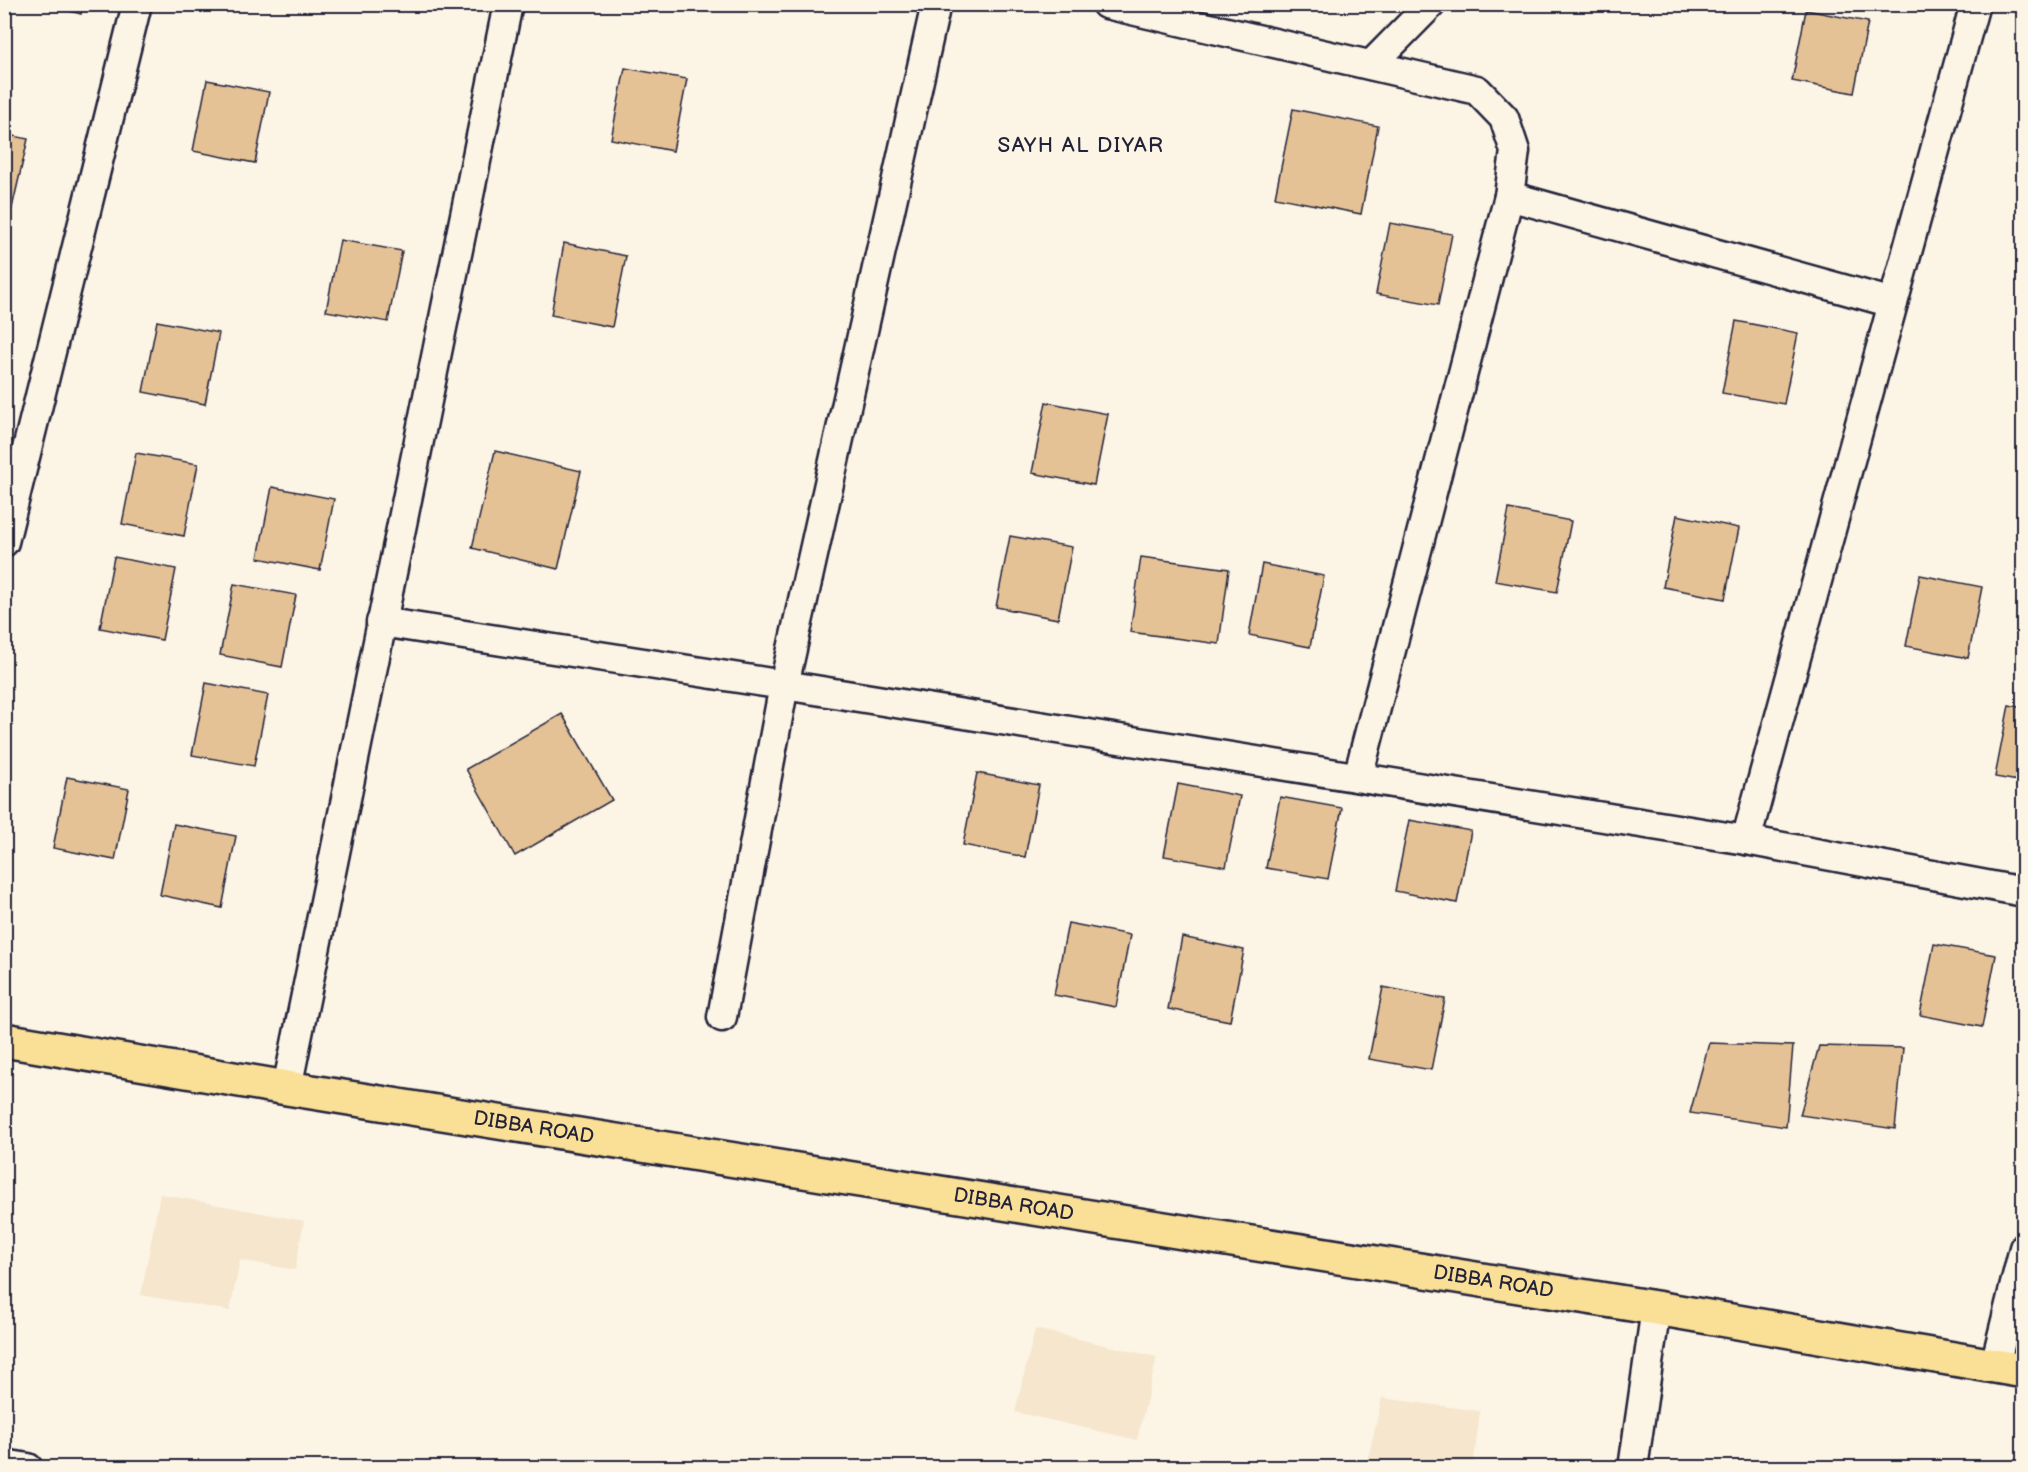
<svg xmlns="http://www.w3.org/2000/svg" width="2028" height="1472" viewBox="0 0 2028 1472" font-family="'Balsamiq Sans',sans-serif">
<rect width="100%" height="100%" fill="#fcf5e5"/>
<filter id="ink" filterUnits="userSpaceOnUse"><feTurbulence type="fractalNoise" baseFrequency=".0167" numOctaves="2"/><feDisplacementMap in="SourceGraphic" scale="12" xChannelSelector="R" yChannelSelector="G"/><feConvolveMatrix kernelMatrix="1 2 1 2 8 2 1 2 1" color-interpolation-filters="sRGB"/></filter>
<g filter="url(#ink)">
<g fill="#f5e6cd">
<polygon points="160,1194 304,1221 295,1270 240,1260 230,1311 141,1295"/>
<polygon points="1035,1329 1157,1357 1137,1440 1015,1412"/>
<polygon points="1382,1398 1480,1411 1473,1467 1366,1467"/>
</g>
<g fill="#e5c296" stroke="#22223b" stroke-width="1.5">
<polygon points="45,4 83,4 81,14"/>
<polygon points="661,4 694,4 693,8"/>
<polygon points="1806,10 1868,22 1854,93 1792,81"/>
<polygon points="625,68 687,79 673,151 611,139"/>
<polygon points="207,80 269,92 255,163 193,151"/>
<polygon points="1293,109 1378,126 1361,214 1275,197"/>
<polygon points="4,134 28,139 9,221 4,220"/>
<polygon points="2024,178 2024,206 2018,205"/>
<polygon points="1390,223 1452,234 1438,305 1376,294"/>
<polygon points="340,240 402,251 388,322 326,311"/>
<polygon points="564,243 626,256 612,327 551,315"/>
<polygon points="157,321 219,333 205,404 143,392"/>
<polygon points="1736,321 1798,333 1784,404 1722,393"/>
<polygon points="1046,402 1108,414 1094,485 1032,473"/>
<polygon points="495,451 581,471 558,569 472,548"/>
<polygon points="136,453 198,464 184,536 122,524"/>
<polygon points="272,487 334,499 320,570 258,558"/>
<polygon points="1509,509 1571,521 1557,592 1495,581"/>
<polygon points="1677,515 1739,528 1725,599 1663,587"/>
<polygon points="1010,536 1072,547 1058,619 996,607"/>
<polygon points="114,557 176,569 162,640 100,628"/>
<polygon points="1141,557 1229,569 1219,644 1130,632"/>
<polygon points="1262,564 1324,576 1310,647 1249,635"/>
<polygon points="1920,575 1982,587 1968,658 1906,646"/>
<polygon points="234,584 296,595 282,667 220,655"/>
<polygon points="206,683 268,695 254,766 192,755"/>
<polygon points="2009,705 2024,708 2024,782 1995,777"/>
<polygon points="562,714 612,800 515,856 466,769"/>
<polygon points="977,773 1039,785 1025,857 963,845"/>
<polygon points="67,777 129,789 115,860 53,848"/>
<polygon points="1178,784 1240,796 1226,867 1164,856"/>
<polygon points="1280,797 1342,808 1328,879 1266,868"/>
<polygon points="1409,820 1471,831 1457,903 1395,891"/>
<polygon points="174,824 236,836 222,908 160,895"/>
<polygon points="1068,923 1130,935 1116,1007 1054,995"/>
<polygon points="1182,937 1244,950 1230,1021 1168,1009"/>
<polygon points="1934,944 1996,955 1982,1027 1920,1015"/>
<polygon points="1383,987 1445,999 1431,1070 1369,1059"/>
<polygon points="1709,1043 1793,1046 1786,1127 1690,1113"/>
<polygon points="1819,1046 1903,1048 1895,1129 1800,1115"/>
</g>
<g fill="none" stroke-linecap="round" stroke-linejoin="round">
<g stroke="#22223b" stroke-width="33">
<g id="street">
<polyline points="936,4 784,685 1746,840 2024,892"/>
<polyline points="1106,4 1477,90 1504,118 1515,151 1509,196 1358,777"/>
<polyline points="1371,65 1431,4"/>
<polyline points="1509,196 1893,303"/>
<polyline points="4,542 137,4"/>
<polyline points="381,622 784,685 722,1017"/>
<polyline points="1746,840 1975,4"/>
<polyline points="287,1088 508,4"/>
<polyline points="1995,1365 2024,1248"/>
<polyline points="4,1464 28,1468"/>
<polyline points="1633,1468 1656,1308"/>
</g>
</g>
<g stroke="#22223b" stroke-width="38">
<g id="primary">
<path id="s1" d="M 4,1040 L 287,1088 L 1656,1308 L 2024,1371"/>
</g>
</g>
<use href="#street" stroke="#fcf5e5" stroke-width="28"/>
<use href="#primary" stroke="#fadf96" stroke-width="33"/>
</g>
</g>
<g text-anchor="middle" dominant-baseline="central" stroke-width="6" stroke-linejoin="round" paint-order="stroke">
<g font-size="20" fill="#22223b" stroke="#fcf5e5">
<text stroke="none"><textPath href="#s1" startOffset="537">DIBBA ROAD</textPath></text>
<text stroke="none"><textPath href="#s1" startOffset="1023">DIBBA ROAD</textPath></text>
<text stroke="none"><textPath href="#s1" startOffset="1509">DIBBA ROAD</textPath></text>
</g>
<g font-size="21" letter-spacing="1.5" fill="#22223b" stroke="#fcf5e5">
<text x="1081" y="145">SAYH AL DIYAR</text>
</g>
</g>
<rect width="2028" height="1472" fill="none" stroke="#fcf5e5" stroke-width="24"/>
<rect x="12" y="12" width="2004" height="1448" fill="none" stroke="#22223b" stroke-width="2" filter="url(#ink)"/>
</svg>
